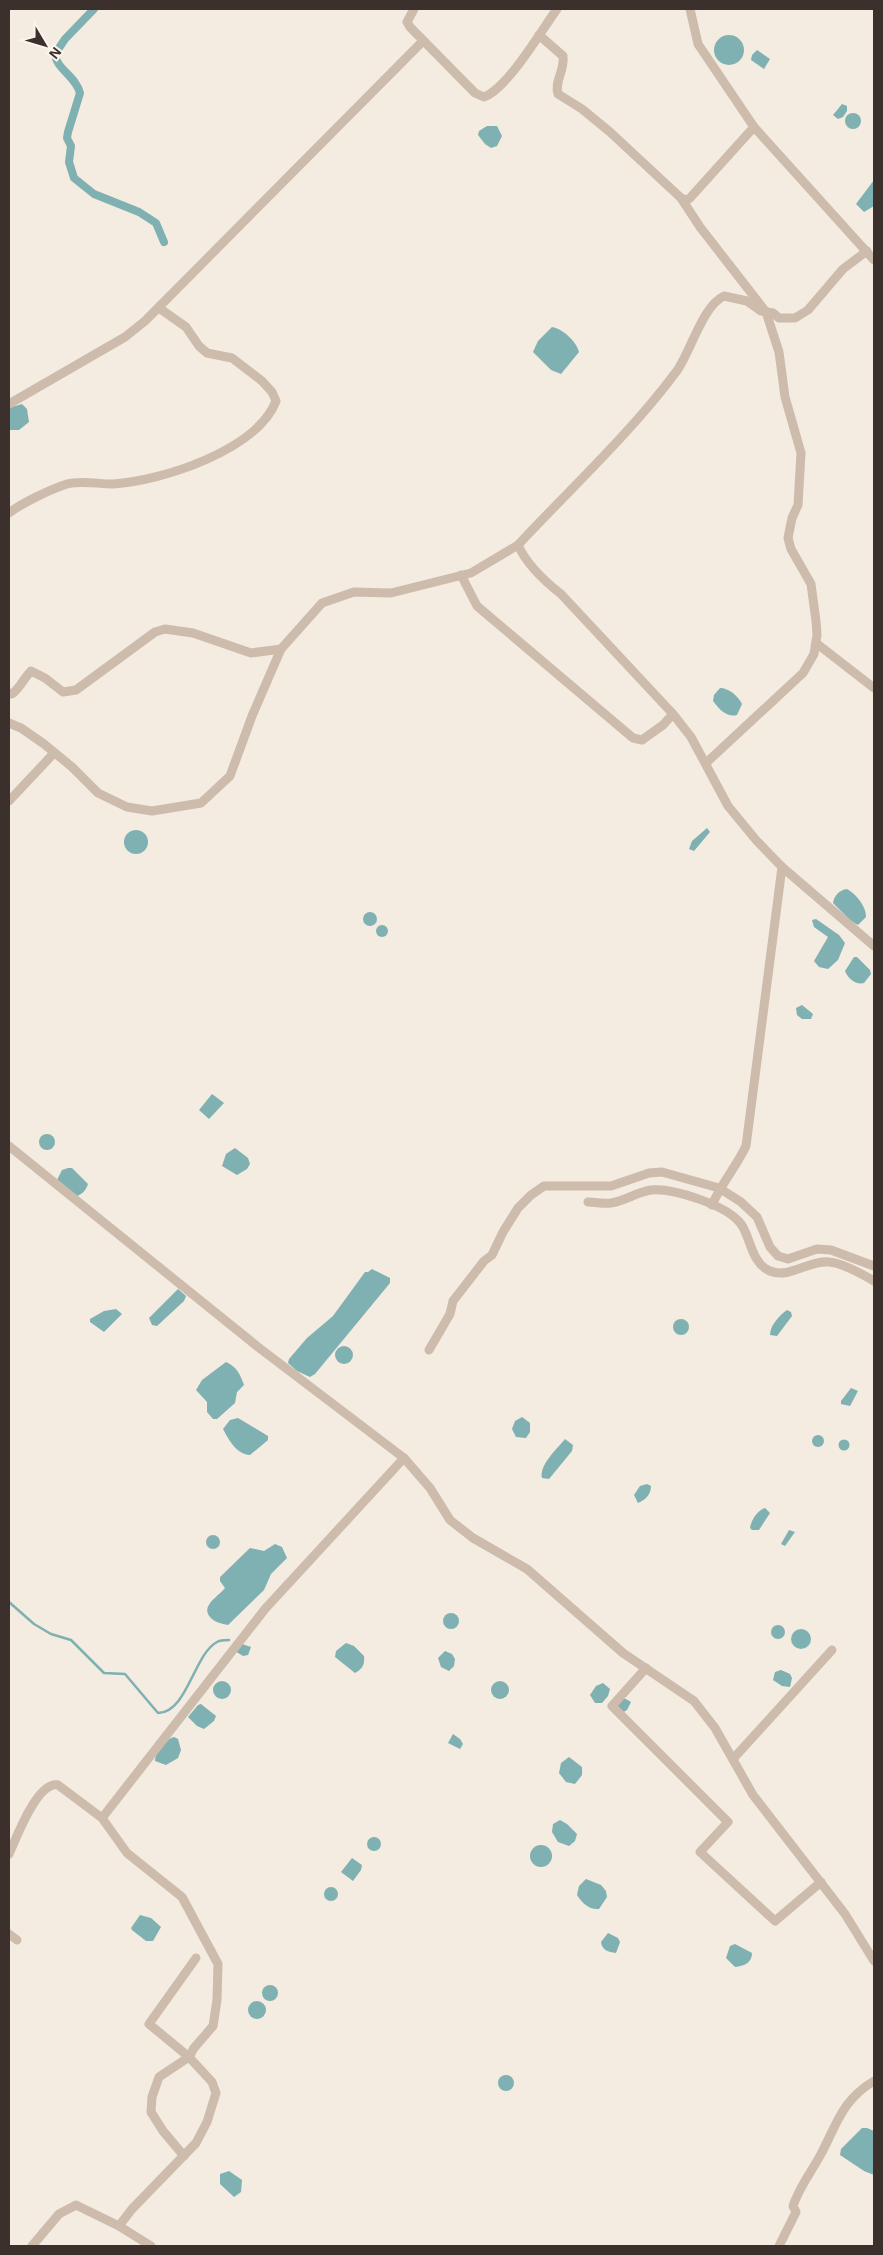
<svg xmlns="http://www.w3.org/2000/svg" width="883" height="2255" viewBox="0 0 883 2255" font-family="Arial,sans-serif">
<rect width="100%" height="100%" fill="#f4ebe1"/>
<g fill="#7fb0b2">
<circle cx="729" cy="50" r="15"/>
<polygon points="757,50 770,59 764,69 751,60 752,55"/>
<polygon points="842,104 847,106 847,111 843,117 838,119 833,115"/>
<circle cx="853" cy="121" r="8"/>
<polygon points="487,126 497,126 502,136 497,146 491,148 485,144 478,135 479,131"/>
<polygon points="874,180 874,206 864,212 856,204"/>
<path d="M 552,327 C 563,329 576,341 579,352 L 561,374 L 551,370 L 533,352 L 538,341 Z"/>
<polygon points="22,404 27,409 29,422 19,430 9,430 9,408"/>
<path d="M 720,688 C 729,688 738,696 742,704 L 737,715 C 727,718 719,709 713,701 L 714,695 Z"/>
<polygon points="707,828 710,832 694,851 689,849 692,841"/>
<circle cx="136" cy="842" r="12"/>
<path d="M 847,889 C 856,894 866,906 866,917 L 858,925 L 851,921 L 833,903 C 834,896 839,890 847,889 Z"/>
<circle cx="370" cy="919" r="7"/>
<polygon points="816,919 839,935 845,943 838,960 828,969 819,967 814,961 828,937 814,927 812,920"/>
<circle cx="382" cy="931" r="6"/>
<path d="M 854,957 L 857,957 L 870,970 L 871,974 L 864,983 C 856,985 848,979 845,971 Z"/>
<polygon points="802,1005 813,1014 811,1019 802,1019 797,1015 796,1008"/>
<polygon points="212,1094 224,1103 209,1119 199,1110"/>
<circle cx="47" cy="1142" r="8"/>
<polygon points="235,1148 248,1158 250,1164 247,1169 237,1175 222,1166 226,1154"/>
<path d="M 68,1168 L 72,1168 L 88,1184 C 86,1190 82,1195 76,1196 L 57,1180 L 62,1170 Z"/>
<polygon points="372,1269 390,1278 390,1283 315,1374 310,1377 297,1371 288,1363 289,1359 307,1338 333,1316 365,1272 368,1272"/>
<polygon points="178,1289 186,1296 184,1301 157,1326 152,1325 149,1318"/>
<polygon points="116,1309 122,1314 104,1332 90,1322 90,1319 104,1311"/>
<path d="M 787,1310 L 791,1312 L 792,1316 L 777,1336 L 770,1335 C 770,1325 780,1315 787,1310 Z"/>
<circle cx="681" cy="1327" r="8"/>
<circle cx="344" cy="1355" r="9"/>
<path d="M 226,1362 C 237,1367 240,1374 244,1385 L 237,1392 L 235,1403 L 217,1419 L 213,1419 L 207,1412 L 207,1402 L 196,1390 L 202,1380 Z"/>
<polygon points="851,1388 858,1391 850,1406 841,1404 841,1401"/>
<polygon points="522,1417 530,1423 530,1432 526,1438 516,1437 512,1429 515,1421"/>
<path d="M 238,1418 L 268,1436 L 268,1440 L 250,1455 C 236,1454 229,1440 223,1429 L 230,1420 Z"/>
<circle cx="818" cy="1441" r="6"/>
<path d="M 565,1439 L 573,1445 L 572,1451 L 549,1479 L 542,1478 C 539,1465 557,1449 565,1439 Z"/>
<circle cx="844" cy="1445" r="5.5"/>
<path d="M 647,1484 L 651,1486 C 651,1495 645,1500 638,1503 L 634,1495 L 640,1486 Z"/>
<path d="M 765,1508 L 770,1513 L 759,1530 L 752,1530 L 750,1528 C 751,1520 758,1510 765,1508 Z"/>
<polygon points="789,1530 795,1532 785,1546 781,1544"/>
<circle cx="213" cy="1542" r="7"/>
<path d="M 275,1544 L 282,1547 L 287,1558 L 271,1574 L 264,1590 L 228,1625 C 222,1624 214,1622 210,1617 C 200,1606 220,1595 225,1588 L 220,1581 L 220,1577 L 250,1548 L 264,1551 Z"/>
<circle cx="451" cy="1621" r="8"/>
<circle cx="778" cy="1632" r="7"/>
<circle cx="801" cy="1639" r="10"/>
<path d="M 346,1643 L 354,1646 L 364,1656 C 365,1665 362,1669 355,1673 L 335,1657 L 336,1651 Z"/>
<polygon points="242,1644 251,1647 248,1655 243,1656 235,1651"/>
<polygon points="445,1651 452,1654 455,1659 454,1666 449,1671 441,1667 438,1658"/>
<polygon points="781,1670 790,1674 792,1678 790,1687 782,1686 773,1680 775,1672"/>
<circle cx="222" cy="1690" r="9"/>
<circle cx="500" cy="1690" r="9"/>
<polygon points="603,1683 610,1689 608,1696 602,1703 595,1703 590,1695 596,1686"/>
<polygon points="621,1699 626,1699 631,1702 627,1710 622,1713 616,1707"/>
<polygon points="201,1704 216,1716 214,1721 204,1729 197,1726 188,1717 198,1705"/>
<polygon points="453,1734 460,1739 463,1744 460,1749 448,1743"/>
<path d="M 174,1737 L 178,1739 L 181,1750 L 178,1758 L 166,1765 L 155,1761 C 155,1752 166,1739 174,1737 Z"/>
<polygon points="569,1757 582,1767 582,1775 575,1784 566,1782 559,1773 561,1763"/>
<polygon points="560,1820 567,1824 577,1834 575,1841 569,1846 558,1842 552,1832 553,1824"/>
<circle cx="374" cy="1844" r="7"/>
<circle cx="541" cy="1856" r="11"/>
<polygon points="352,1858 362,1865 361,1870 353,1881 341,1872"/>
<path d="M 586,1879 L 601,1885 L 606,1891 L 607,1897 L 599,1909 C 589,1910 582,1903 577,1895 L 579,1886 Z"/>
<circle cx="331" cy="1894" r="7"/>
<polygon points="140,1915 151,1918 161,1927 153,1941 146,1941 132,1930 131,1928"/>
<path d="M 608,1933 L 618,1938 L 620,1942 L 616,1953 C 608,1952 602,1950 601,1942 Z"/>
<path d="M 735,1944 L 752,1953 C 752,1963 744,1966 735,1967 L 726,1958 L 730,1946 Z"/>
<circle cx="270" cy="1993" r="8"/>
<circle cx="257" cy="2010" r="9"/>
<circle cx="506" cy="2083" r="8"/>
<polygon points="862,2128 867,2128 874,2131 874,2175 864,2171 840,2155 841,2149"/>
<polygon points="229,2171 242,2180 241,2192 234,2197 220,2184 220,2174"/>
</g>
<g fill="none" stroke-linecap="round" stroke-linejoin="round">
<path stroke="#7fb0b2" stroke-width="2.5" d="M 9,1602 L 34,1624 L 51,1634 L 71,1640 L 104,1673 L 125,1674 L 158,1713 C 187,1713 194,1654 217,1642 C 220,1640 225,1640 229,1640"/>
<path stroke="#7fb0b2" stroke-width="8" d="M 94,9 L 65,39 L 55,54 C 56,69 76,76 80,93 L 68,132 L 67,138 L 71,146 L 69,162 L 74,178 L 94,194 L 139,212 L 156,223 L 164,242"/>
<g stroke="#cdbbac" stroke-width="9">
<path d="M 414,9 L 407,22 L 410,27 L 475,93 L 484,97 C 508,88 541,31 557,9"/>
<polyline points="690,9 698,44 754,127 874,260"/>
<path d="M 539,35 L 563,56 C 565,71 554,81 558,94 L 582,109 L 610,132 L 681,198 L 687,200 L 690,198 L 754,127"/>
<polyline points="681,198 700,227 766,312 779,352 785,397 801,453 798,505 792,518 788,538 791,549 811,584 816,621 817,635 814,654 803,673 706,763"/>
<path d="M 867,251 L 843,269 L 808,310 L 795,318 L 779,318 L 773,313 L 761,311 L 747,301 L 724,296 C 702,306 690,354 676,372 C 629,435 571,488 518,545 C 527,565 543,580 561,594 L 673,714 L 691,737 L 728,806 L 756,840 L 782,867 L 874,946"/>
<polyline points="9,404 125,337 145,321 423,41"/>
<path d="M 9,513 C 22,503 51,489 67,484 C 81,480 98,484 113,484 C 162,481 257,450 276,401 L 272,392 L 262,381 L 232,358 L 207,353 L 199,346 L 186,327 L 159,308"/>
<polyline points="461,575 477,606 633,738 642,740 663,725 673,714"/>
<polyline points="816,643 874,688"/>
<path d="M 9,693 L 12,694 C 20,688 24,678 31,671 L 45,678 L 63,692 L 76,690 L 155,632 L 165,629 L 193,633 L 251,653 L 281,649"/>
<polyline points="9,723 21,728 44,744 72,767 98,793 127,807 152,811 201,803 230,776 252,716 281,649 322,603 354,592 391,593 471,573 518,545"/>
<polyline points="9,801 54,753"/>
<polyline points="9,1146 258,1347 404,1458 430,1488 450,1520 473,1538 527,1569 623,1653 694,1701 715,1728 753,1795 845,1914 874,1961"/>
<path d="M 588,1202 C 596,1202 604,1204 611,1203 C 625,1201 637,1192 651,1190 C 673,1188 727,1205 741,1224 C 751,1238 751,1263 770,1271 C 790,1279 808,1260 829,1262 C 843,1263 862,1274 874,1281"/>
<path d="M 712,1205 C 721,1184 736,1167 746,1146 L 782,867"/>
<polyline points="429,1350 450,1314 453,1301 484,1261 492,1255 503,1232 518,1208 531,1195 544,1186 611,1186 649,1173 662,1172 719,1188 741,1202 757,1217 770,1247 778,1256 788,1259 817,1249 831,1250 874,1266"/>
<polyline points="646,1668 612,1706 728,1822 700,1852 775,1921 821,1882"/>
<polyline points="733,1759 832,1650"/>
<polyline points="102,1818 265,1609 404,1458"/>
<path d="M 9,1854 C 16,1839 37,1781 58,1785 L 102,1818 L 127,1853 L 182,1897 L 218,1964 L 217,2000 L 213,2026 L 194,2048 L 189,2057 L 212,2082 L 216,2093 L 207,2122 L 196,2143 L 132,2209 L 119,2226"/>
<polyline points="9,1934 17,1940"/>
<polyline points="184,2156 163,2131 151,2112 152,2097 159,2077 189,2057 149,2024 196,1958"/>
<polyline points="32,2246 59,2214 76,2205 119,2226 151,2246"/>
<path d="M 779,2246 L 796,2212 L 793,2206 C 799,2187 812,2171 821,2154 C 837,2124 842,2100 874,2081"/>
</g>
</g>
<rect width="883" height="2255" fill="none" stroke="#3b302b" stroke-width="20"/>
<g transform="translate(45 45) rotate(128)" stroke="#fbf5ee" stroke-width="4" paint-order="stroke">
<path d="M0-4L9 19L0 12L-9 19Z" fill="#3b302b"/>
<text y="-8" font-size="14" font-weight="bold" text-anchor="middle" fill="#3b302b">N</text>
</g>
</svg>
